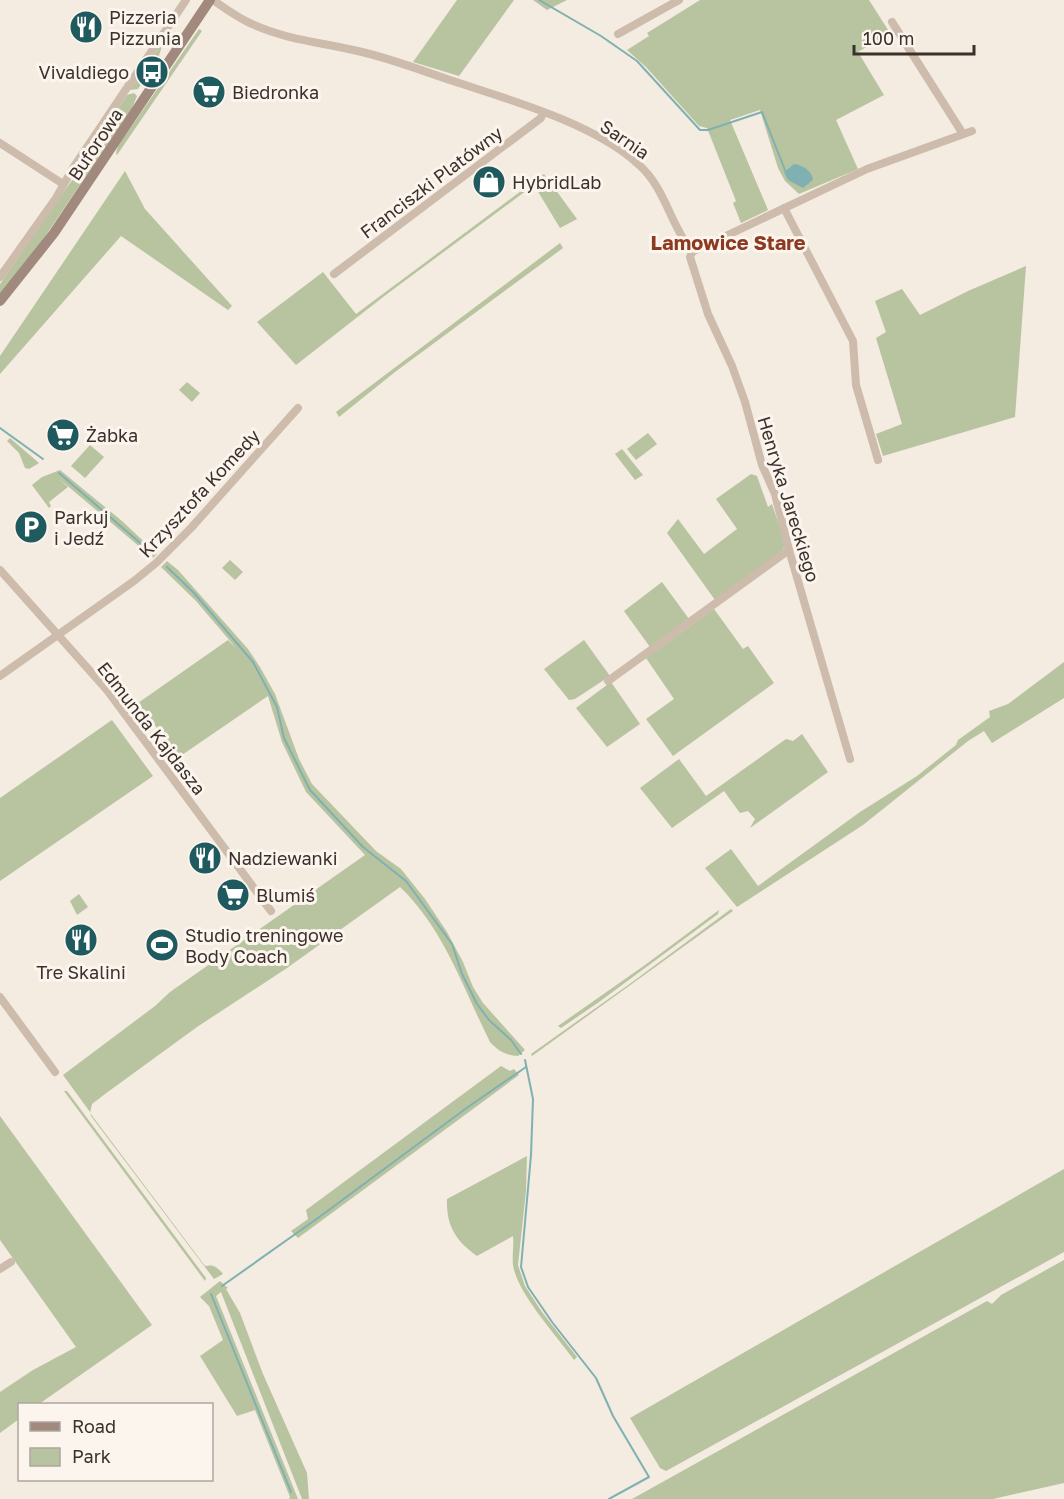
<svg xmlns="http://www.w3.org/2000/svg" width="1064" height="1499" viewBox="0 0 1064 1499" font-family="'Golos Text',sans-serif">
<rect width="100%" height="100%" fill="#f4ebe1"/>
<g fill="#b8c4a0">
<polygon points="457,0 514,0 459,76 413,62"/>
<polygon points="533,0 567,0 547,10"/>
<polygon points="700,0 869,0 890,33 858,52 884,95 836,120 858,169 799,194 785,181 778,168 760,110 730,120 768,210 741,223 733,203 736,201 707,128 699,126 646,67 627,50 649,36 647,33"/>
<polygon points="199,29 202,31 117,155 116,153 118,146"/>
<polygon points="164,40 158,59 138,89 130,90"/>
<polygon points="134,93 137,96 132,108 44,238 0,294 0,284 77,173 76,171 127,95"/>
<polygon points="125,171 145,209 232,306 228,310 121,236 0,374 0,356"/>
<polygon points="544,174 577,219 560,228 534,185 387,294 296,365 257,322 323,272 356,314"/>
<polygon points="560,243 563,248 395,372 339,417 336,412"/>
<polygon points="1026,266 1015,417 883,456 876,434 902,424 876,338 886,332 875,301 902,289 920,315 968,291"/>
<polygon points="187,382 200,393 192,402 179,390"/>
<polygon points="648,433 657,444 636,460 627,449"/>
<polygon points="10,438 39,463 29,469 25,468 19,453 7,441"/>
<polygon points="90,445 104,457 85,478 71,466"/>
<polygon points="622,449 643,475 635,480 615,454"/>
<polygon points="60,470 122,521 157,554 153,558 57,477 68,487 49,502 51,506 49,508 32,485 42,477"/>
<polygon points="751,474 757,476 768,507 772,504 785,543 783,551 715,600 667,533 678,519 704,554 737,529 716,499"/>
<polygon points="230,560 243,572 235,580 222,568"/>
<path d="M 167,561 L 178,570 L 248,649 L 260,667 L 275,694 L 299,759 L 312,784 L 376,851 L 401,869 L 425,899 L 447,932 L 463,962 L 473,987 L 483,1003 L 525,1050 L 518,1056 C 506,1055 498,1051 490,1042 C 463,988 444,929 400,887 L 287,968 L 197,1027 L 105,1094 L 92,1104 L 90,1113 L 205,1266 C 214,1264 217,1267 223,1274 L 214,1279 L 91,1116 L 90,1112 L 63,1075 L 155,1006 L 170,992 L 365,855 L 306,792 L 282,742 L 268,696 L 179,757 L 138,703 L 228,640 L 236,648 L 196,601 L 161,567 Z"/>
<polygon points="662,582 689,619 650,647 624,611"/>
<polygon points="714,609 743,649 748,646 774,683 673,756 646,719 674,699 646,658"/>
<polygon points="584,640 610,676 575,699 569,700 544,669"/>
<polygon points="1064,662 1064,698 992,743 984,731 968,741 863,825 737,907 705,868 731,849 758,886 860,812 917,776 956,745 958,740 990,717 989,711 1008,704"/>
<polygon points="611,682 640,724 607,747 576,708"/>
<polygon points="112,720 153,776 0,881 0,798"/>
<polygon points="802,734 828,772 750,828 755,819 748,811 740,813 724,791 672,828 640,788 679,759 706,796 786,739 793,741"/>
<polygon points="79,894 88,907 77,915 70,901"/>
<polygon points="731,909 733,911 719,921 532,1056 531,1054 631,983"/>
<polygon points="719,910 718,914 599,1002 561,1028 558,1026 645,965"/>
<polygon points="501,1066 510,1071 514,1069 519,1075 298,1238 291,1231 308,1219 306,1210"/>
<polygon points="64,1091 67,1091 206,1278 205,1281"/>
<polygon points="0,1116 152,1325 39,1404 20,1404 19,1419 0,1433 0,1392 33,1370 76,1347 0,1240"/>
<path d="M 527,1156 L 526,1191 L 518,1265 L 525,1286 L 542,1312 L 577,1357 L 574,1360 C 557,1336 517,1293 513,1265 C 512,1256 514,1246 513,1236 L 477,1256 C 456,1241 446,1226 447,1199 Z"/>
<polygon points="1064,1169 1064,1252 666,1471 660,1468 630,1418"/>
<polygon points="1064,1260 1064,1483 993,1499 632,1499 987,1301 992,1304 1001,1295"/>
<polygon points="220,1281 228,1288 226,1289 240,1313 263,1374 307,1473 309,1499 302,1499 221,1292 216,1296 298,1499 289,1499 290,1497 255,1410 237,1416 200,1356 223,1340 209,1306 200,1297"/>
</g>
<path fill="#7fb0b2" d="M 794,164 C 803,165 812,171 813,180 L 803,188 L 788,180 L 784,172 Z"/>
<g fill="none" stroke-linecap="round" stroke-linejoin="round">
<g stroke="#7fb0b2" stroke-width="2">
<polyline points="539,0 601,36 637,61 700,130 708,130 762,112 785,170"/>
<polyline points="0,428 43,459"/>
<polyline points="59,473 153,554"/>
<polyline points="167,567 194,593 253,662 277,707 284,738 310,790 363,847 406,881 452,944 462,974 477,1004 489,1020 511,1040 521,1054"/>
<polyline points="525,1060 533,1099 531,1155 521,1267 528,1287 552,1322 596,1378 613,1416 649,1477 609,1499"/>
<polyline points="222,1286 318,1218 468,1107 526,1067"/>
<polyline points="211,1294 291,1492"/>
</g>
<g stroke="#cdbbac" stroke-width="8">
<path d="M 213,0 C 226,9 238,18 252,24 C 286,40 326,43 362,52 C 392,59 423,71 453,81 C 510,100 593,123 638,164 C 665,187 670,224 692,252"/>
<polyline points="892,22 963,134"/>
<polyline points="618,34 679,0"/>
<polyline points="0,143 63,184"/>
<polyline points="784,208 853,341 856,385 878,460"/>
<polyline points="692,252 690,257 708,314 732,366 745,402 762,465 775,494 789,550 850,759"/>
<polyline points="692,252 867,169 972,131"/>
<polyline points="334,274 541,118 543,112"/>
<polyline points="0,277 56,198 73,168 186,0"/>
<polyline points="0,570 107,690 271,911"/>
<polyline points="0,676 134,581 156,563 191,528 298,408"/>
<polyline points="608,681 789,550"/>
<polyline points="0,997 55,1072"/>
<polyline points="0,1269 11,1262"/>
</g>
<polyline stroke="#a18a7d" stroke-width="10" points="0,301 54,233 210,0"/>
</g>
<defs>
<g id="restaurant-disc" transform="scale(1.725)"><circle r="9.5" fill="#1f5a5e" stroke="#fbf5ee"/><path d="M-5-6h1v4h1v-4h1v4h1v-4h1v5L-1.5 .5V6h-2V.5L-5-1ZM5-6V6H3V1.5H1.5Q1.5-4 5-6Z" fill="#fff"/></g>
<g id="bus-disc" transform="scale(1.725)"><circle r="9.5" fill="#1f5a5e" stroke="#fbf5ee"/><path d="M-5-6H5V4H4V6H2V4H-2V6H-4V4H-5ZM-3.5-4V0h7V-4ZM-3.5 1.2v1.5H-2V1.2ZM2 1.2v1.5H3.5V1.2Z" fill="#fff"/></g>
<g id="supermarket-disc" transform="scale(1.725)"><circle r="9.5" fill="#1f5a5e" stroke="#fbf5ee"/><path d="M-6-5.5h2.5l.6 2H6L4.5 2H-2.5L-4.4-4H-6ZM-1.5 3.2a1.3 1.3 0 1 0 .1 0ZM3 3.2a1.3 1.3 0 1 0 .1 0Z" fill="#fff"/></g>
<g id="shop-disc" transform="scale(1.725)"><circle r="9.5" fill="#1f5a5e" stroke="#fbf5ee"/><path d="M-5-2.5h2.3a2.7 3.5 0 0 1 5.4 0H5L5.5 6h-11ZM-1.5-2.5h3a1.5 2.3 0 0 0-3 0Z" fill="#fff"/></g>
<g id="parking-disc" transform="scale(1.725)"><circle r="9.5" fill="#1f5a5e" stroke="#fbf5ee"/><path d="M-3.5-5.5H1a3.5 3.5 0 0 1 0 7H-1V5.5H-3.5ZM-1-3.4V-.6H.8a1.4 1.4 0 0 0 0-2.8Z" fill="#fff"/></g>
<g id="stadium-disc" transform="scale(1.725)"><circle r="9.5" fill="#1f5a5e" stroke="#fbf5ee"/><path d="M0-5a6.5 5 0 1 0 0 10a6.5 5 0 1 0 0-10ZM-3.5-1.8h7v3.6h-7Z" fill="#fff"/></g>
</defs>
<g fill-rule="evenodd">
<use href="#restaurant-disc" x="86" y="27"/>
<use href="#bus-disc" x="152" y="72"/>
<use href="#supermarket-disc" x="209" y="92"/>
<use href="#shop-disc" x="489" y="182"/>
<use href="#supermarket-disc" x="63" y="435"/>
<use href="#parking-disc" x="31" y="527"/>
<use href="#restaurant-disc" x="205" y="858"/>
<use href="#supermarket-disc" x="233" y="895"/>
<use href="#restaurant-disc" x="81" y="940"/>
<use href="#stadium-disc" x="162" y="945"/>
</g>
<g text-anchor="middle" dominant-baseline="central" stroke-width="6" stroke-linejoin="round" paint-order="stroke">
<g font-size="18" fill="#3b302b" stroke="#fbf5ee" text-anchor="start">
<text x="109" y="17">Pizzeria<tspan x="109" dy="21">Pizzunia</tspan></text>
<text x="129" y="72" text-anchor="end">Vivaldiego</text>
<text x="232" y="92">Biedronka</text>
<text x="512" y="182">HybridLab</text>
<text x="86" y="435">Żabka</text>
<text x="54" y="517">Parkuj<tspan x="54" dy="21">i Jedź</tspan></text>
<text x="228" y="858">Nadziewanki</text>
<text x="256" y="895">Blumiś</text>
<text x="185" y="935">Studio treningowe<tspan x="185" dy="21">Body Coach</tspan></text>
<text x="81" y="972" text-anchor="middle">Tre Skalini</text>
</g>
<g font-size="18" fill="#3b302b" stroke="#fbf5ee">
<text transform="translate(625 139) rotate(34)">Sarnia</text>
<text transform="translate(95 144) rotate(-56)">Buforowa</text>
<text transform="translate(431 182) rotate(-37)">Franciszki Platówny</text>
<text transform="translate(199 493) rotate(-47)">Krzysztofa Komedy</text>
<text transform="translate(789 499) rotate(73)">Henryka Jareckiego</text>
<text transform="translate(152 728) rotate(52)">Edmunda Kajdasza</text>
</g>
<g font-size="20" font-weight="bold" fill="#8c3b22" stroke="#fbf5ee">
<text x="728" y="242">Lamowice Stare</text>
</g>
</g>
<rect x="18" y="1403" width="195" height="78" fill="#fbf5ee" stroke="#aea6a0" stroke-width="1.5"/>
<rect x="30" y="1422" width="30" height="9" fill="#a18a7d" stroke="#aea6a0" stroke-width="1.5"/>
<text x="72" y="1433" font-size="18" fill="#3b302b">Road</text>
<rect x="30" y="1448" width="30" height="18" fill="#b8c4a0" stroke="#aea6a0" stroke-width="1.5"/>
<text x="72" y="1463" font-size="18" fill="#3b302b">Park</text>
<path d="M854 45v9h120v-9" fill="none" stroke="#3b302b" stroke-width="3"/>
<text x="863" y="45" font-size="18" fill="#3b302b" stroke="#fbf5ee" stroke-width="4.5" paint-order="stroke">100 m</text>
</svg>
